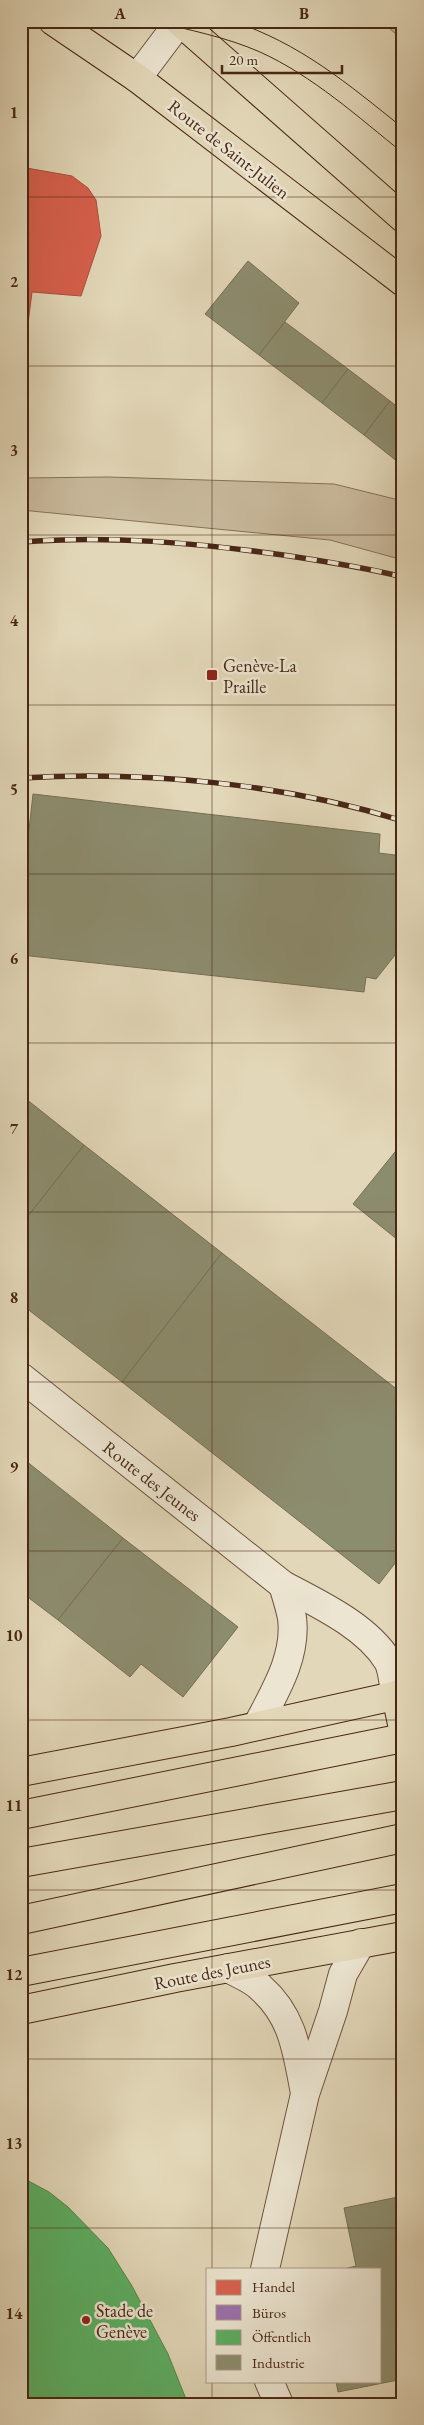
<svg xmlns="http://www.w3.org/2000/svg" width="424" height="2425" viewBox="0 0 424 2425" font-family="'EB Garamond',serif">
<rect width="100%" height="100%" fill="#e2d7b8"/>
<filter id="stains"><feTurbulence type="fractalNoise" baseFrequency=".004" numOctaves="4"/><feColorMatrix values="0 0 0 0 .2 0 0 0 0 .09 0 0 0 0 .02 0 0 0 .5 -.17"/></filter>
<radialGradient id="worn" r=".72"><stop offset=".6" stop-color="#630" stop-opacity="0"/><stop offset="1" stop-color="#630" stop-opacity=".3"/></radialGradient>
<g fill="#c8b99c" stroke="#887058">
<polygon points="366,21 403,21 403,40 389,28"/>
<polygon points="108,477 334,484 403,501 403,560 330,540 21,510 21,478"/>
</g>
<polygon fill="#d6604d" stroke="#ac4f3c" points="21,167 72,176 88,188 96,200 101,236 81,296 32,292 21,378"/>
<polygon fill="#9970ab" stroke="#815a7e" points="21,1706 28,1711 21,1720"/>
<polygon fill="#5aae61" stroke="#55864a" points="21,2177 49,2192 68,2207 108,2248 132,2286 168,2354 188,2404 21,2404"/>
<g fill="#8c8c6e" stroke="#786e53">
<polygon points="248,261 299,303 259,355 205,314"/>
<polygon points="285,322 348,369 322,403 259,355"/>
<polygon points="348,369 390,401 364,435 322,403"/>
<polygon points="390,401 403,411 403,466 364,435"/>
<polygon points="33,794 380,834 379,853 403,856 403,945 376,979 366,977 364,992 21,955 21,901"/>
<polygon points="21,1095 84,1145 21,1225"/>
<polygon points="403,1142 403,1244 353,1204"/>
<polygon points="84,1145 222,1253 122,1382 21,1304 21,1225"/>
<polygon points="222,1253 403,1394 403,1553 379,1584 122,1382"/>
<polygon points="21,1457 123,1538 58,1620 21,1592"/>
<polygon points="123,1538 238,1627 183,1697 141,1664 130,1677 58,1620"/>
<polygon points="403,2196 403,2379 338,2392 336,2381 380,2381 380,2269 344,2269 356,2266 344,2208"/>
</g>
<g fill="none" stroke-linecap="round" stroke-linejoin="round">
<g stroke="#6f533e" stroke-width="30">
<g id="minor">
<polyline points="137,78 180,21"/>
<path d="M 21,1377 L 283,1585 C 317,1603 367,1626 388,1661 C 393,1670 393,1685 396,1695"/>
<path d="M 257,1726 C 274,1693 297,1657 292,1618 C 290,1607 286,1595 283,1585"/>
<path d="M 228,1968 C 238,1974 253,1979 261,1988 C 294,2017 297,2053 305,2093"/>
<polyline points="265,2269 305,2094 333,2011 343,1974 361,1943"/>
<polyline points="269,2381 279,2404"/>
</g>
</g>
<g stroke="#492715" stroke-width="30">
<g id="major">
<polyline points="53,21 137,78 403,282"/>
<polyline points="179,21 403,218"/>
<polyline points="396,1695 403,1729"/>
<polyline points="21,1772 231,1732 403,1694"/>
<polyline points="21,2010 175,1978 403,1936"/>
</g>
</g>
<g stroke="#492715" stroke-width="30">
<g id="highway">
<polyline points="21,1815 403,1738"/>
<polyline points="21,1863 403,1795"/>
<polyline points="21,1920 403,1838"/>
<polyline points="21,1972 403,1898"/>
</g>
</g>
<use href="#minor" stroke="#ece5d1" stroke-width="28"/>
<use href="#major" stroke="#e2d7b8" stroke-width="28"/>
<use href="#highway" stroke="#e2d7b8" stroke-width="28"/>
<g stroke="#492715" stroke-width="1">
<path d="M 153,21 C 189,30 226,37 260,52 C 313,76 358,117 403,153"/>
<path d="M 232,21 C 300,43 348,84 403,128"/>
</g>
<g stroke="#492715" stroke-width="5.5">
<g id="rail">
<path d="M 21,542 C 109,535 197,543 283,555 C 323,561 363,567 403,577"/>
<path d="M 21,778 C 147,771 282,783 403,821"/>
</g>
</g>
<use href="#rail" stroke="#ece5d1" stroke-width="4" stroke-dasharray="11" stroke-linecap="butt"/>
</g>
<path fill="none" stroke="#492715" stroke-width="1" stroke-opacity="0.55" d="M 212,21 L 212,2269M 21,197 L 403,197M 21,366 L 403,366M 21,535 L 403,535M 21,705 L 403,705M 21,874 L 403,874M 21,1043 L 403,1043M 21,1212 L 403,1212M 21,1382 L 403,1382M 21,1551 L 403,1551M 21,1720 L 403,1720M 21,1890 L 403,1890M 21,2059 L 403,2059M 21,2228 L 403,2228M 212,2381 L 212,2404"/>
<g fill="#8f2418" stroke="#ece5d1" stroke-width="2">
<rect x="206" y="669" width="12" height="12" rx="2.5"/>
<circle cx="86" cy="2320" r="5"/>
</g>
<g text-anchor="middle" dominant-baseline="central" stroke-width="5" stroke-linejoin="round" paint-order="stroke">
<g font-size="18" fill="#492715" stroke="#ece5d1">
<text transform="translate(229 149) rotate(38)">Route de Saint-Julien</text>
<text transform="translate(152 1481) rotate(38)">Route des Jeunes</text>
<text transform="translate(212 1972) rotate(-11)">Route des Jeunes</text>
</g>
<g font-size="18" fill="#492715" stroke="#ece5d1" text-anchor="start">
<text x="223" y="665">Genève-La<tspan x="223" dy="21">Praille</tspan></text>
<text x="96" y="2310">Stade de<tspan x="96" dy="21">Genève</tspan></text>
</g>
</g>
<rect width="424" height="2425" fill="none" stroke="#e2d7b8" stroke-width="55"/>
<rect x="206" y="2268" width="175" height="115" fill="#ece5d1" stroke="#ab9986"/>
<rect x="216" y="2280" width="25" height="15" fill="#d6604d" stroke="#ab9986"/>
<text x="252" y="2292" font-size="15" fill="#492715">Handel</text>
<rect x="216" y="2305" width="25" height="15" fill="#9970ab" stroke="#ab9986"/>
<text x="252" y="2318" font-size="15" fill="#492715">Büros</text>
<rect x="216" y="2330" width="25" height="15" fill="#5aae61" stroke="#ab9986"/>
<text x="252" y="2342" font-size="15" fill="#492715">Öffentlich</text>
<rect x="216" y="2355" width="25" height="15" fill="#8c8c6e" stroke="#ab9986"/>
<text x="252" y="2368" font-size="15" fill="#492715">Industrie</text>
<path d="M222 65v8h120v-8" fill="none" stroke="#492715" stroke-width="2.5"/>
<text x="229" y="65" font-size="15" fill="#492715" stroke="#ece5d1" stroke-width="4" paint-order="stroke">20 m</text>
<rect x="28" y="28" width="368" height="2370" fill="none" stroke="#492715" stroke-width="2"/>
<g font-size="16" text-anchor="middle" font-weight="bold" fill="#492715">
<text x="120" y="19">A</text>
<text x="304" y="19">B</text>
<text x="14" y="118">1</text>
<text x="14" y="287">2</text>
<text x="14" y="456">3</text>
<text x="14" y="626">4</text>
<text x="14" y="795">5</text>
<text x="14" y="964">6</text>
<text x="14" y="1134">7</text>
<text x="14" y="1303">8</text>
<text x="14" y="1472">9</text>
<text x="14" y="1641">10</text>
<text x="14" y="1811">11</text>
<text x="14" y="1980">12</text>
<text x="14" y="2149">13</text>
<text x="14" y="2319">14</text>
</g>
<rect width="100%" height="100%" filter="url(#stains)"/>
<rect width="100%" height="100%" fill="url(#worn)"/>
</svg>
